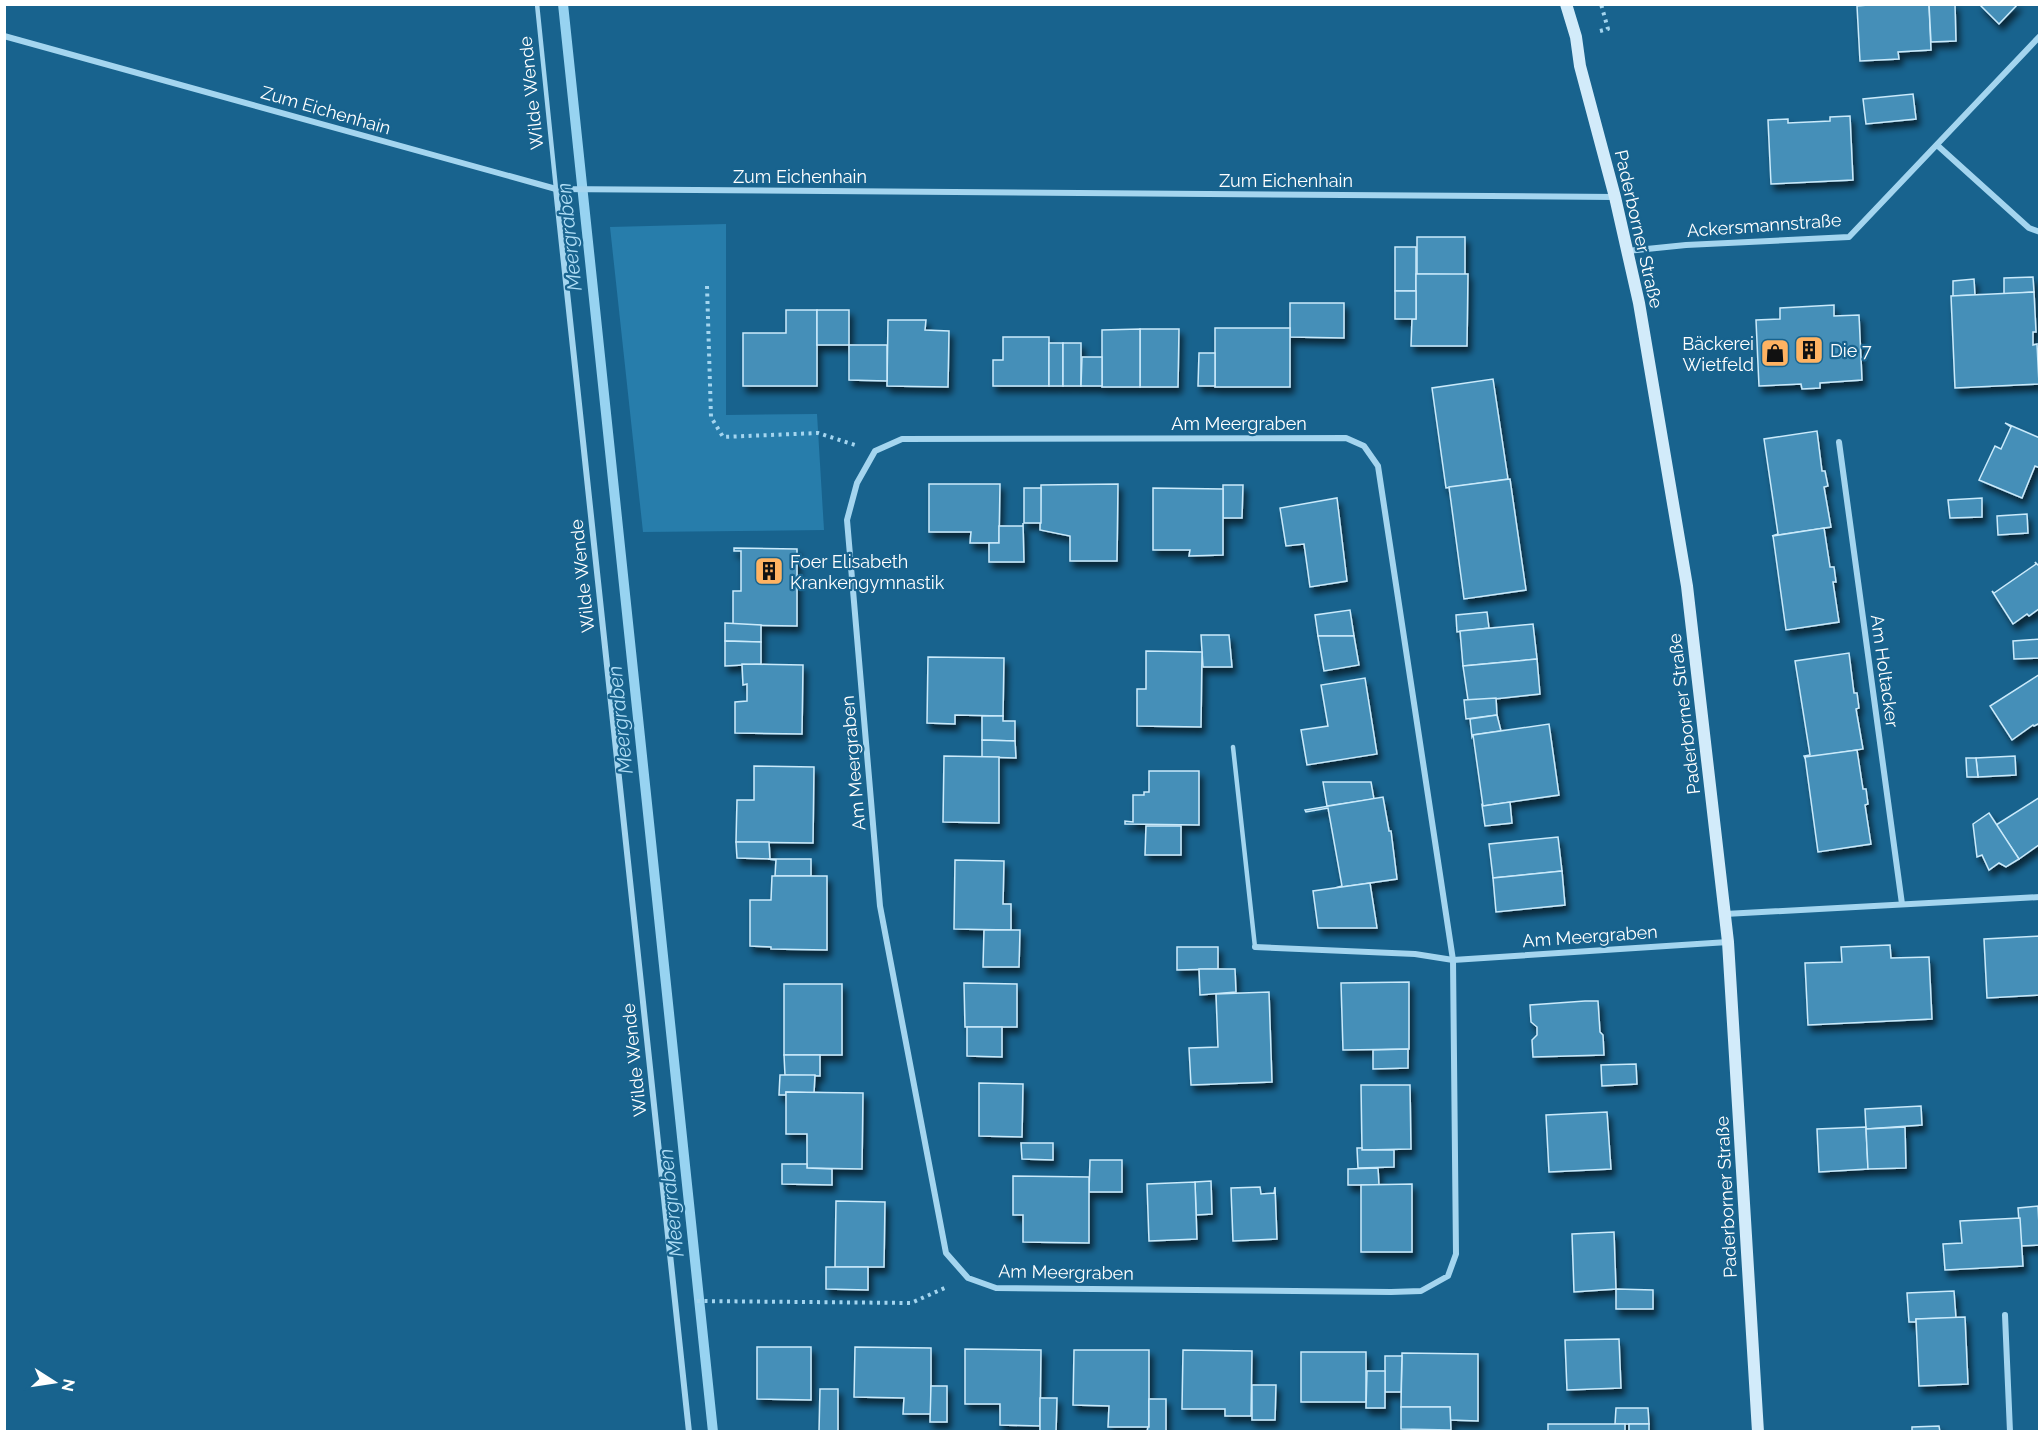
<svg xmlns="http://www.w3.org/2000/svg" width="2044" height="1436" viewBox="0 0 2044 1436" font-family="Raleway,sans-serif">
<defs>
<filter id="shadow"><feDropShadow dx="3.5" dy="6" stdDeviation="3" flood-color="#0009"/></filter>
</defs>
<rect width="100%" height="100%" fill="#18638e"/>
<polygon fill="#277dab" points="726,224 726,415 817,414 824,530 643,532 610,227"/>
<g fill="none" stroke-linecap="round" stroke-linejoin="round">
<polyline stroke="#97d3f1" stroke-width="10" points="563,4 713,1432"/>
</g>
<g fill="#448fb8" stroke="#caeafb" stroke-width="1.5" filter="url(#shadow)">
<polygon points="1879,4 1929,4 1931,50 1898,52 1899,59 1860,61 1857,6"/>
<polygon points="1929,4 1955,4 1956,41 1931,42"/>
<polygon points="1979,4 2018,4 1999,24"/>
<polygon points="1913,94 1916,119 1866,124 1863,99"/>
<polygon points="1850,116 1853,180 1771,184 1768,120 1788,119 1788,123 1830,121 1830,117"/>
<polygon points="1417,237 1465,237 1465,275 1417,274"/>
<rect x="1395" y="247" width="21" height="44"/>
<polygon points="1416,274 1468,274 1467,346 1411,346 1412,319 1416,319"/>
<polygon points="2033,277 2034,292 2004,294 2004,278"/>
<polygon points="1974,279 1975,295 1953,296 1953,281"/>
<rect x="1395" y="291" width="21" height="28"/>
<polygon points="2034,292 2036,332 2033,332 2033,345 2037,344 2039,384 1955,388 1951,296"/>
<polygon points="1290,303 1344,303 1344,338 1290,337"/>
<polygon points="1834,305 1834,316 1859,315 1862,380 1820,383 1820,388 1802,389 1801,384 1759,386 1756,320 1780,319 1780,308"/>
<polygon points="786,310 817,310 817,386 743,386 743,333 786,333"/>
<rect x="817" y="310" width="32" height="35"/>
<polygon points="888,320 926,320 925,330 949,331 948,387 887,386"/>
<rect x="1215" y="328" width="75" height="59"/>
<polygon points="1140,329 1179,329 1178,387 1140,387"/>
<polygon points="1140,329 1140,387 1102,387 1102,330"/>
<polygon points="1003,337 1049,337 1049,386 993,386 993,360 1003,360"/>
<rect x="1049" y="343" width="14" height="43"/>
<rect x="1063" y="343" width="18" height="43"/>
<polygon points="849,345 887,345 887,381 849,380"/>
<polygon points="1199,353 1215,353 1215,386 1198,386"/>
<polygon points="1082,357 1102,357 1102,386 1081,386"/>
<polygon points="1493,379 1508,479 1446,488 1432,388"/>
<polygon points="2005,423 2040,438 2040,468 2035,466 2022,498 1979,480 1995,446 2001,449 2011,427"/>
<polygon points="1817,431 1822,471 1825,471 1828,486 1824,487 1831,527 1772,536 1778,534 1764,439"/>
<polygon points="1510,479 1526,590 1464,599 1449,487"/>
<polygon points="929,484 1000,484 999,543 970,543 971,532 929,532"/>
<polygon points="1118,484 1117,561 1070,561 1070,536 1040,530 1041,485"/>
<polygon points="1223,485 1243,485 1242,518 1223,518"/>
<rect x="1024" y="488" width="17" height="35"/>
<polygon points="1153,488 1223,489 1223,555 1189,556 1190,550 1153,550"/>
<polygon points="1337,498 1347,581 1310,587 1304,544 1286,546 1280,508"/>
<polygon points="1982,498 1982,517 1950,518 1948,500"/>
<polygon points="2027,514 2028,533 1998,535 1997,516"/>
<polygon points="1023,523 1024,562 989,562 989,543 999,543 999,526 1023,526"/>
<polygon points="1824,528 1830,567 1834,567 1836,582 1833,582 1839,622 1786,630 1773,536"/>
<polygon points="734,548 797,549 797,626 733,625 733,591 741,591 741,551 734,551"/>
<polygon points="2035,562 2040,567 2040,608 2029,616 2027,614 2013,624 1992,591 1994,593 2036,564"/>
<polygon points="1350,610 1354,636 1318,636 1315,615"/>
<polygon points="1487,612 1489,628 1457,632 1456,615"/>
<polygon points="725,623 761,625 761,642 725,641"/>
<polygon points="1533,624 1537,659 1463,666 1460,631"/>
<polygon points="1201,635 1229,635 1232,667 1203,667"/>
<polygon points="1318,636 1354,636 1359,665 1324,671"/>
<polygon points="2040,639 2040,658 2014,659 2013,641"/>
<polygon points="725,641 761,642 761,664 725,666"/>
<polygon points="1146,651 1202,652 1201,727 1137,726 1137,689 1146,689"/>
<polygon points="1849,653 1854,693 1857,693 1859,708 1856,709 1863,749 1805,758 1804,756 1810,755 1795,661"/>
<polygon points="928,657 1004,658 1003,716 955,715 955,724 927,723"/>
<polygon points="1537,659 1540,694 1467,702 1468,700 1463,666"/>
<polygon points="742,664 803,665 802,734 735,733 735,702 747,701 747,684 743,685"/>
<polygon points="2040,674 2040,723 2034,726 2033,725 2012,740 1990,706"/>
<polygon points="1365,678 1377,754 1307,765 1301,730 1328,726 1321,685"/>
<polygon points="1496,698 1497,715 1466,719 1464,700"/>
<polygon points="1497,715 1501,731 1473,735 1472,737 1470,719"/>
<polygon points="982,716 1003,716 1003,721 1015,721 1015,741 982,740"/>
<polygon points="1549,724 1559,795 1483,806 1473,735"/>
<polygon points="982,740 1015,741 1016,758 982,757"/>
<polygon points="1857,750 1863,789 1866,789 1868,804 1865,805 1871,844 1818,852 1805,757"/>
<polygon points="944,756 999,757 999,823 943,822"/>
<polygon points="2015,756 2016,775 1978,777 1976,758"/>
<polygon points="1966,758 1976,758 1978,777 1967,777"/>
<polygon points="754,766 814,767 813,843 736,842 737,800 754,800"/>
<polygon points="1149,771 1199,771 1199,825 1125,824 1125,821 1133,822 1133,795 1144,795 1144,792 1149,792"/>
<polygon points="1323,782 1371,782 1374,799 1327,806"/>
<polygon points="1383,797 1389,831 1391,831 1397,879 1335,888 1342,886 1328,808 1306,812 1305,810"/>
<polygon points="2040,797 2040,844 2019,859 1996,825"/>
<polygon points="1510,802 1512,823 1485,826 1482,805 1483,806"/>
<polygon points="1989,813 2019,859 2006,867 1999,863 1989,870 1982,855 1977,857 1973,824"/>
<polygon points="1146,826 1181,826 1181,855 1145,855"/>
<polygon points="1558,837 1562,871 1493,878 1489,844"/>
<polygon points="736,842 769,842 770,859 737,858"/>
<polygon points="768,859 811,859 811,876 775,876 776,860"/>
<polygon points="955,860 1004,861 1003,904 1011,904 1011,930 954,929"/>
<polygon points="1562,871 1565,905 1496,912 1493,878"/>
<polygon points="772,876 827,876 827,950 771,949 771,947 750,946 750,900 771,900"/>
<polygon points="1370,883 1377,928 1318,928 1313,891"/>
<polygon points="984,930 1020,930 1019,967 983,967"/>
<polygon points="2040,936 2040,995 1987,998 1984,939"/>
<polygon points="1890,945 1891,958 1929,957 1932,1019 1808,1025 1805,963 1842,962 1841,947"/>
<polygon points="1177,947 1218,947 1218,969 1177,970"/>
<polygon points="1199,969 1235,969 1236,992 1200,995"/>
<polygon points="1409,982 1409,1049 1343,1050 1341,983"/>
<polygon points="964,983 1017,984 1017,1027 965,1027"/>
<rect x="784" y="984" width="58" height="71"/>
<polygon points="1269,992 1272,1082 1191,1085 1189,1048 1218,1047 1216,994"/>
<polygon points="1585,1001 1598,1001 1600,1032 1603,1035 1604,1055 1533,1057 1532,1040 1537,1035 1537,1027 1531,1022 1530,1005"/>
<polygon points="967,1027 1002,1027 1002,1057 967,1056"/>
<polygon points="1408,1049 1408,1068 1373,1069 1373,1050"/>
<polygon points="784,1055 820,1055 820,1076 785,1075"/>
<polygon points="1636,1064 1637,1084 1602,1086 1601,1065"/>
<polygon points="780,1075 815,1075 814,1093 786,1092 786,1095 779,1095"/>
<polygon points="979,1083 1023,1084 1022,1137 979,1136"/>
<polygon points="1361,1085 1410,1085 1411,1149 1362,1150"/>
<polygon points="786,1092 863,1093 862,1169 807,1168 807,1134 786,1134"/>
<polygon points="1921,1106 1922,1125 1866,1129 1865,1109"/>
<polygon points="1607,1112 1611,1169 1549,1172 1546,1115"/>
<polygon points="1866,1127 1868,1169 1819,1172 1817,1129"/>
<polygon points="1905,1127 1906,1168 1868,1169 1866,1129"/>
<polygon points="1021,1143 1053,1143 1053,1160 1022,1159"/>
<polygon points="1357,1148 1362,1148 1362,1150 1394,1150 1394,1167 1358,1168"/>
<polygon points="1090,1160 1122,1160 1122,1192 1089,1192"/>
<polygon points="782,1164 807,1164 807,1168 832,1169 832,1185 782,1184"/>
<polygon points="1378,1168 1379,1185 1348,1185 1348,1169"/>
<polygon points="1013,1176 1089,1177 1089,1243 1023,1242 1023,1215 1013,1215"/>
<polygon points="1211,1181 1212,1214 1196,1215 1195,1182"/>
<polygon points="1195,1182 1197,1239 1149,1241 1147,1184"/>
<polygon points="1412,1184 1412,1252 1361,1252 1361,1185"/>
<polygon points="1260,1187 1261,1194 1274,1193 1275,1187 1277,1239 1233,1241 1231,1188"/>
<polygon points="836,1201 885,1202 884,1267 835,1267"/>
<polygon points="2038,1206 2040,1245 2021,1246 2018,1208"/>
<polygon points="2020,1218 2023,1266 1945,1270 1943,1244 1962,1243 1960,1221"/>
<polygon points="1614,1232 1616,1289 1574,1292 1572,1234"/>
<polygon points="826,1267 868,1267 868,1290 826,1289"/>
<polygon points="1616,1289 1653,1290 1653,1309 1616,1309"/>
<polygon points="1954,1291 1956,1318 1916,1319 1916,1322 1909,1322 1907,1293"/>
<polygon points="1965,1317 1968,1384 1919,1386 1916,1319"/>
<polygon points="1619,1339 1621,1388 1567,1390 1565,1340"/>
<polygon points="757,1347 811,1347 811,1400 757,1399"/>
<polygon points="855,1347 931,1348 931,1414 903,1414 904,1398 854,1397"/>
<polygon points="965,1349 1041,1350 1040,1426 1000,1425 1000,1404 965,1404"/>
<polygon points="1074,1350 1149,1350 1149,1427 1108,1427 1109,1406 1073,1405"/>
<polygon points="1183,1350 1252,1351 1251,1416 1225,1416 1225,1409 1182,1409"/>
<rect x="1301" y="1352" width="65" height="50"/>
<polygon points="1402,1353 1478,1354 1478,1421 1450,1420 1450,1407 1401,1407"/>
<polygon points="1385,1356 1402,1356 1401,1392 1385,1392"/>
<polygon points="1367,1371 1385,1371 1385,1408 1366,1408"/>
<polygon points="1252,1385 1276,1385 1275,1420 1252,1420"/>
<polygon points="931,1386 947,1386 947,1422 930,1422"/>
<polygon points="820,1389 838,1389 838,1432 819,1432"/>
<polygon points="1040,1398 1057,1398 1056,1432 1040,1432"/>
<polygon points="1149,1399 1166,1399 1166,1432 1147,1432 1148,1427 1149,1427"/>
<polygon points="1401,1407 1450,1407 1451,1430 1401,1429"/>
<polygon points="1616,1408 1648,1408 1649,1424 1615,1424"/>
<rect x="1548" y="1424" width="77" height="8"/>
<rect x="1629" y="1424" width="20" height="8"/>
<polygon points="1939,1426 1940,1432 1912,1432 1912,1427"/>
</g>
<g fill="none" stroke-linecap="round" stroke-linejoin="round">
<g stroke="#a4d5ef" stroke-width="4" stroke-dasharray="3 4.5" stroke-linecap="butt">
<polyline points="1600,31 1608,29 1601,4"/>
<polyline points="707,286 711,417 723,437 818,433 855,445"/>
<polyline points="697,1301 911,1303 947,1287"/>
</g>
<g stroke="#a4d5ef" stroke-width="4.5">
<polyline points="537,4 556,189"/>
<polyline points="1233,747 1255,947"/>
</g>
<g stroke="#a4d5ef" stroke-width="6">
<polyline points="4,36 556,189 1615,197"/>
<polyline points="1937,145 2029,228 2040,232"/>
<polyline points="556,189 689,1432"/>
<polyline points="1627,251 1686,245 1849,237 2040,36"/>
<polygon points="1346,438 1364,446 1378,466 1453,960 1456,1254 1448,1276 1421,1291 1391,1292 996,1288 968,1278 946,1253 880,906 847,520 857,483 875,451 902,439"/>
<polyline points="1839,442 1902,904"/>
<polyline points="1725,914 2040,897"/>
<polyline points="1255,947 1415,954 1453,960 1728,942"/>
<polyline points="2005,1315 2010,1432"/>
</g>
<polyline stroke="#d2ebfa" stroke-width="12" points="1566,4 1576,37 1580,66 1615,197 1639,303 1687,586 1728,942 1758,1432"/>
</g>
<defs>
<g id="building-square" transform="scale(1.5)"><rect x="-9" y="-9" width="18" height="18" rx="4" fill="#ffb362" stroke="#18638e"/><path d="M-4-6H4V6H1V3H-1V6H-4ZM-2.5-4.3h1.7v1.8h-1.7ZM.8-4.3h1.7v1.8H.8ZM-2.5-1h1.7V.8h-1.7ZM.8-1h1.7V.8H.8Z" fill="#111"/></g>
<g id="shop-square" transform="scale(1.5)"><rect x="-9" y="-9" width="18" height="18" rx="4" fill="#ffb362" stroke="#18638e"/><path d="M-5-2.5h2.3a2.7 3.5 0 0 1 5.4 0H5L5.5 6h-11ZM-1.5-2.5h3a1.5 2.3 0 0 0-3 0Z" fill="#111"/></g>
</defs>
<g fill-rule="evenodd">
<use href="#building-square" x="1809" y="350"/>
<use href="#shop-square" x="1775" y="353"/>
<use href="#building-square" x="769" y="571"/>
</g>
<g text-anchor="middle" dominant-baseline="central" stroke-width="4.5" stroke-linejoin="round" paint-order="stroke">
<g font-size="18" fill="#fff" stroke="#18638e">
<text transform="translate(531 93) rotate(-96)">Wilde Wende</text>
<text transform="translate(326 110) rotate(16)">Zum Eichenhain</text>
<text x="800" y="176">Zum Eichenhain</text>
<text x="1286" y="180">Zum Eichenhain</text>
<text transform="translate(1764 225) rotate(-4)">Ackersmannstraße</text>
<text transform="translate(1639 229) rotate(77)">Paderborner Straße</text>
<text x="1239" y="423">Am Meergraben</text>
<text transform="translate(582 576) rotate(-96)">Wilde Wende</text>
<text transform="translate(1885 671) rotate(82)">Am Holtacker</text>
<text transform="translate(1684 714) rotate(-97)">Paderborner Straße</text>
<text transform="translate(853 763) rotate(-95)">Am Meergraben</text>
<text transform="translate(1590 936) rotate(-4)">Am Meergraben</text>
<text transform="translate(634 1060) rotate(-96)">Wilde Wende</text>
<text transform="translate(1726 1197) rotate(-93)">Paderborner Straße</text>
<text transform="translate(1066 1272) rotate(1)">Am Meergraben</text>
</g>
<g font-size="18" fill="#fff" stroke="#18638e" text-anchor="start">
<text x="1754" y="343" text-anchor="end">Bäckerei<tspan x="1754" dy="21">Wietfeld</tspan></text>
<text x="1830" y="350">Die 7</text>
<text x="790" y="561">Foer Elisabeth<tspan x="790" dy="21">Krankengymnastik</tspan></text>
</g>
<g font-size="20" font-style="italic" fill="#b0def6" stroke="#18638e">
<text transform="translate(569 237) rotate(-96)">Meergraben</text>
<text transform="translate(620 720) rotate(-96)">Meergraben</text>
<text transform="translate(671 1203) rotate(-96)">Meergraben</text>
</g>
</g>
<rect width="2044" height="1436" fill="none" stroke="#ffffff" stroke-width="12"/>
<g transform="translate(54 1382) rotate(102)" stroke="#18638e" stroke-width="4.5" paint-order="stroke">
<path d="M0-4.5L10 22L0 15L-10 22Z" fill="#ffffff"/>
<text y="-9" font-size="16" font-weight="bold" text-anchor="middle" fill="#ffffff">N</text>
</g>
</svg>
